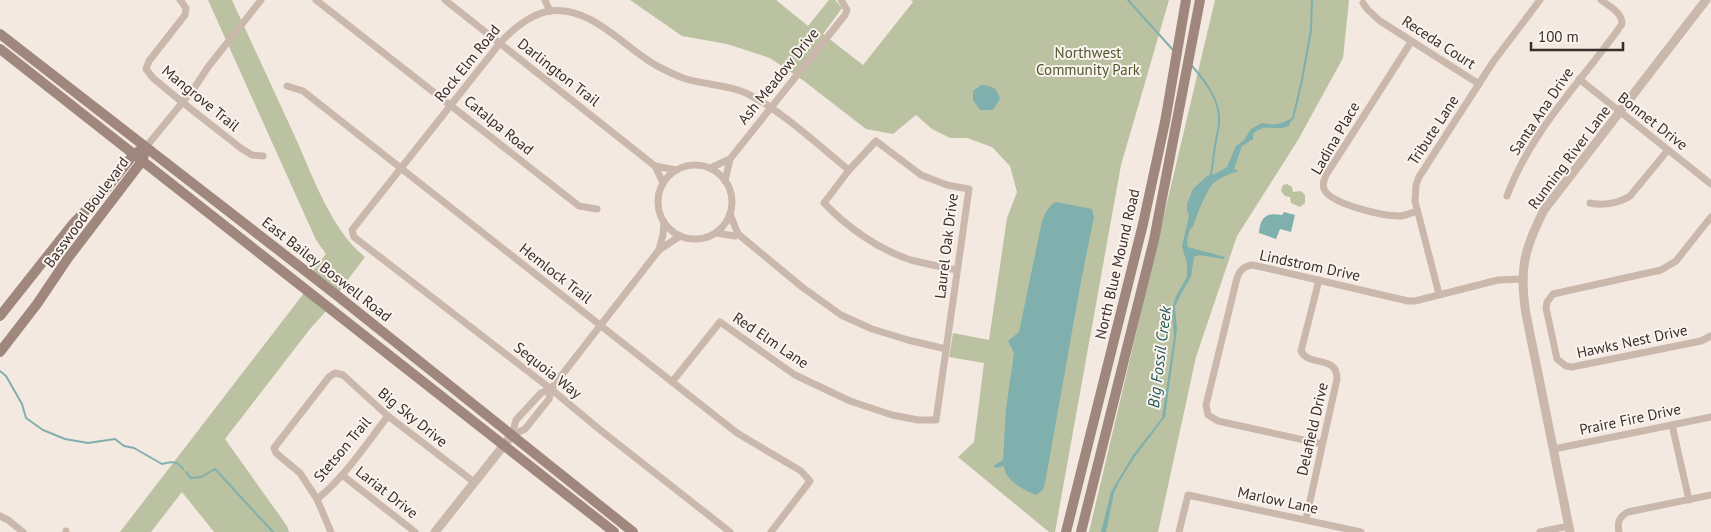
<svg xmlns="http://www.w3.org/2000/svg" width="1711" height="532" viewBox="0 0 1711 532" font-family="'PT Sans',sans-serif">
<rect width="100%" height="100%" fill="#f3e9e1"/>
<g fill="#bac2a1">
<path d="M 208,0 L 232,0 C 253,46 275,93 296,139 C 313,177 332,231 365,257 L 338,293 L 312,272 L 326,254 L 316,240 Z"/>
<polygon points="630,0 776,0 808,26 829,0 835,0 842,8 823,34 863,65 913,2 911,0 1169,0 1121,165 1055,532 1049,532 958,457 974,442 984,363 949,357 953,333 989,340 1007,218 1017,192 1010,166 992,147 967,138 950,138 932,129 916,115 893,134 866,129 804,81 770,58 727,44 682,36"/>
<polygon points="1215,0 1349,0 1343,58 1298,140 1237,236 1196,357 1158,532 1089,532"/>
<polygon points="1287,184 1292,187 1293,192 1301,191 1305,195 1305,203 1300,207 1291,203 1290,197 1285,196 1281,191 1283,185"/>
<polygon points="304,293 327,310 310,329 225,439 287,526 289,532 214,532 182,492 151,532 120,532"/>
</g>
<g fill="#80b0ad">
<path d="M 981,85 C 993,86 997,88 1000,99 L 993,110 L 980,110 L 973,100 L 973,91 Z"/>
<path d="M 1290,119 L 1289,126 C 1274,132 1265,122 1253,134 L 1253,139 L 1242,146 L 1234,169 L 1239,171 C 1231,173 1216,179 1211,186 C 1205,194 1196,217 1193,227 L 1190,229 L 1187,240 L 1188,247 L 1225,257 L 1224,259 L 1199,255 L 1194,257 L 1191,277 L 1182,292 L 1175,306 L 1177,330 L 1165,417 L 1134,458 L 1119,482 L 1114,493 L 1106,532 L 1101,532 L 1111,492 L 1115,485 L 1133,455 L 1162,418 L 1174,337 L 1172,311 L 1175,298 L 1187,277 L 1187,264 L 1182,246 L 1189,216 L 1187,210 L 1187,204 L 1193,189 L 1207,176 L 1215,174 L 1227,167 L 1236,146 L 1244,140 L 1251,129 L 1262,123 C 1272,125 1280,125 1290,119 Z"/>
<path d="M 1056,202 L 1092,209 L 1094,217 L 1081,281 L 1046,478 L 1043,490 L 1036,495 C 1025,491 1004,480 1004,466 L 996,468 L 993,466 L 1003,460 L 1006,409 L 1014,353 L 1008,341 L 1019,332 L 1042,221 C 1046,212 1048,206 1056,202 Z"/>
<path d="M 1284,212 L 1295,215 L 1291,232 L 1280,229 L 1276,239 L 1259,233 C 1260,217 1267,212 1282,215 Z"/>
</g>
<g fill="none" stroke-linecap="round" stroke-linejoin="round">
<g stroke="#80b0ad" stroke-width="2">
<polyline points="1128,0 1173,50"/>
<path d="M 1192,66 C 1206,82 1221,101 1219,124 C 1218,132 1216,139 1215,147 C 1213,158 1213,167 1210,177"/>
<polyline points="1288,123 1293,118 1302,80 1311,30 1312,0"/>
<path d="M 0,371 L 6,376 L 22,404 L 26,418 L 43,430 L 65,439 L 88,443 L 115,439 L 124,446 L 134,448 L 162,464 C 172,461 177,461 183,469"/>
<polyline points="186,472 191,478 201,477 215,469 273,532"/>
</g>
<g stroke="#cbb8ad" stroke-width="7">
<polyline points="180,0 186,8 185,15 149,61 146,69 153,78 182,102 242,149 252,155 263,156"/>
<polyline points="316,0 579,206 597,209"/>
<polyline points="445,0 655,166 676,170"/>
<polyline points="545,0 550,11"/>
<polyline points="1363,3 1367,9 1380,21 1479,84"/>
<path d="M 1411,42 L 1326,175 C 1324,180 1322,184 1324,189 C 1330,204 1383,216 1399,216 C 1405,216 1411,213 1417,211"/>
<polyline points="1579,79 1711,184"/>
<polyline points="287,86 303,91 737,433 801,471 810,481 771,532"/>
<polyline points="146,147 195,87 208,67 261,0"/>
<circle cx="695" cy="202" r="37"/>
<polyline points="655,166 663,183"/>
<polyline points="710,168 730,159 845,15 847,10 841,0"/>
<polyline points="725,181 730,159"/>
<path d="M 1507,196 C 1531,130 1583,80 1622,24 C 1622,12 1609,6 1601,0"/>
<path d="M 1590,203 C 1603,206 1619,203 1630,196 L 1668,150"/>
<polyline points="730,214 738,234 802,287 841,315 872,329 908,340 946,349"/>
<polyline points="1711,217 1676,261 1661,270 1553,294 1547,302 1546,308 1557,359 1566,366 1572,367 1701,341 1711,336"/>
<polyline points="716,233 735,236 738,234"/>
<polyline points="659,250 663,235 664,222"/>
<polyline points="1439,294 1415,201 1416,185 1419,177 1493,62 1540,0"/>
<path d="M 672,382 L 720,322 L 795,375 L 850,401 L 892,415 L 918,420 L 936,420 L 969,189 L 947,185 L 921,175 L 876,141 L 849,170 L 824,203 C 847,227 879,250 911,260 C 926,264 942,267 957,270"/>
<polyline points="1672,425 1689,500"/>
<polyline points="512,435 525,429 549,399 551,389 659,250 680,236"/>
<polyline points="512,435 516,420 541,393 551,389"/>
<path d="M 1322,444 L 1218,421 L 1208,415 L 1206,405 L 1237,278 C 1240,270 1244,266 1253,265 L 1408,301 L 1415,301 L 1498,280 L 1522,279"/>
<polyline points="1554,449 1711,417"/>
<polyline points="342,475 415,532"/>
<path d="M 317,499 C 345,477 366,444 388,416"/>
<polyline points="0,516 8,520 23,532"/>
<path d="M 1306,519 L 1337,379 C 1337,354 1310,368 1301,351 L 1319,280"/>
<polyline points="66,532 66,531"/>
<polyline points="331,532 317,499 300,473 276,453 274,448 329,377 335,373 343,375 388,416 474,482"/>
<path d="M 730,532 L 599,429 L 551,389 L 354,237 L 352,230 L 500,43 C 513,29 530,14 550,11 C 593,6 625,49 659,67 C 667,71 675,75 683,78 C 703,85 726,84 746,93 C 781,110 818,145 849,170"/>
<polyline points="1179,532 1188,495 1361,532"/>
<polyline points="1540,532 1569,526"/>
<path d="M 1619,532 C 1617,522 1619,517 1628,512 L 1711,495"/>
</g>
<g stroke="#cbb8ad" stroke-width="9">
<polyline points="435,532 512,435"/>
<path d="M 1570,532 L 1526,314 C 1519,270 1524,249 1544,210 L 1706,0"/>
</g>
<g stroke="#9f877e" stroke-width="10">
<polyline points="0,34 339,297 633,532"/>
<polyline points="0,49 614,532"/>
<polyline points="0,316 72,225 107,188 134,154 139,151"/>
<polyline points="0,352 37,304 68,258 142,161 144,155"/>
<polyline points="1066,532 1143,224 1165,122 1186,0"/>
<polyline points="1081,532 1154,240 1200,0"/>
</g>
</g>
<g text-anchor="middle" dominant-baseline="central" stroke-width="4" stroke-linejoin="round" paint-order="stroke">
<g font-size="15" fill="#3a2e2b" stroke="#faf3ee">
<text transform="translate(1439 42) rotate(33)">Receda Court</text>
<text transform="translate(467 63) rotate(-51)">Rock Elm Road</text>
<text transform="translate(559 72) rotate(38)">Darlington Trail</text>
<text transform="translate(778 76) rotate(-51)">Ash Meadow Drive</text>
<text transform="translate(201 98) rotate(39)">Mangrove Trail</text>
<text transform="translate(1541 111) rotate(-56)">Santa Ana Drive</text>
<text transform="translate(1653 121) rotate(38)">Bonnet Drive</text>
<text transform="translate(499 125) rotate(39)">Catalpa Road</text>
<text transform="translate(1433 130) rotate(-57)">Tribute Lane</text>
<text transform="translate(1335 138) rotate(-60)">Ladina Place</text>
<text transform="translate(1569 157) rotate(-53)">Running River Lane</text>
<text transform="translate(86 212) rotate(-54)">Basswood Boulevard</text>
<text transform="translate(946 246) rotate(-83)">Laurel Oak Drive</text>
<text transform="translate(1117 264) rotate(-77)">North Blue Mound Road</text>
<text transform="translate(1310 265) rotate(12)">Lindstrom Drive</text>
<text transform="translate(327 269) rotate(38)">East Bailey Boswell Road</text>
<text transform="translate(556 273) rotate(38)">Hemlock Trail</text>
<text transform="translate(771 340) rotate(34)">Red Elm Lane</text>
<text transform="translate(1632 341) rotate(-12)">Hawks Nest Drive</text>
<text transform="translate(548 370) rotate(38)">Sequoia Way</text>
<text transform="translate(413 417) rotate(39)">Big Sky Drive</text>
<text transform="translate(1630 419) rotate(-12)">Praire Fire Drive</text>
<text transform="translate(1312 429) rotate(-77)">Delafield Drive</text>
<text transform="translate(342 449) rotate(-50)">Stetson Trail</text>
<text transform="translate(387 492) rotate(38)">Lariat Drive</text>
<text transform="translate(1278 500) rotate(12)">Marlow Lane</text>
</g>
<g font-size="15" fill="#4d582f" stroke="#faf3ee">
<text x="1088" y="52">Northwest<tspan x="1088" dy="17">Community Park</tspan></text>
</g>
<g font-size="16" font-style="italic" fill="#215b59" stroke="#faf3ee">
<text transform="translate(1159 357) rotate(-83)">Big Fossil Creek</text>
</g>
</g>
<path d="M1531 42v8h92v-8" fill="none" stroke="#3a2e2b" stroke-width="2.5"/>
<text x="1538" y="42" font-size="15" fill="#3a2e2b" stroke="#faf3ee" stroke-width="4" paint-order="stroke">100 m</text>
</svg>
